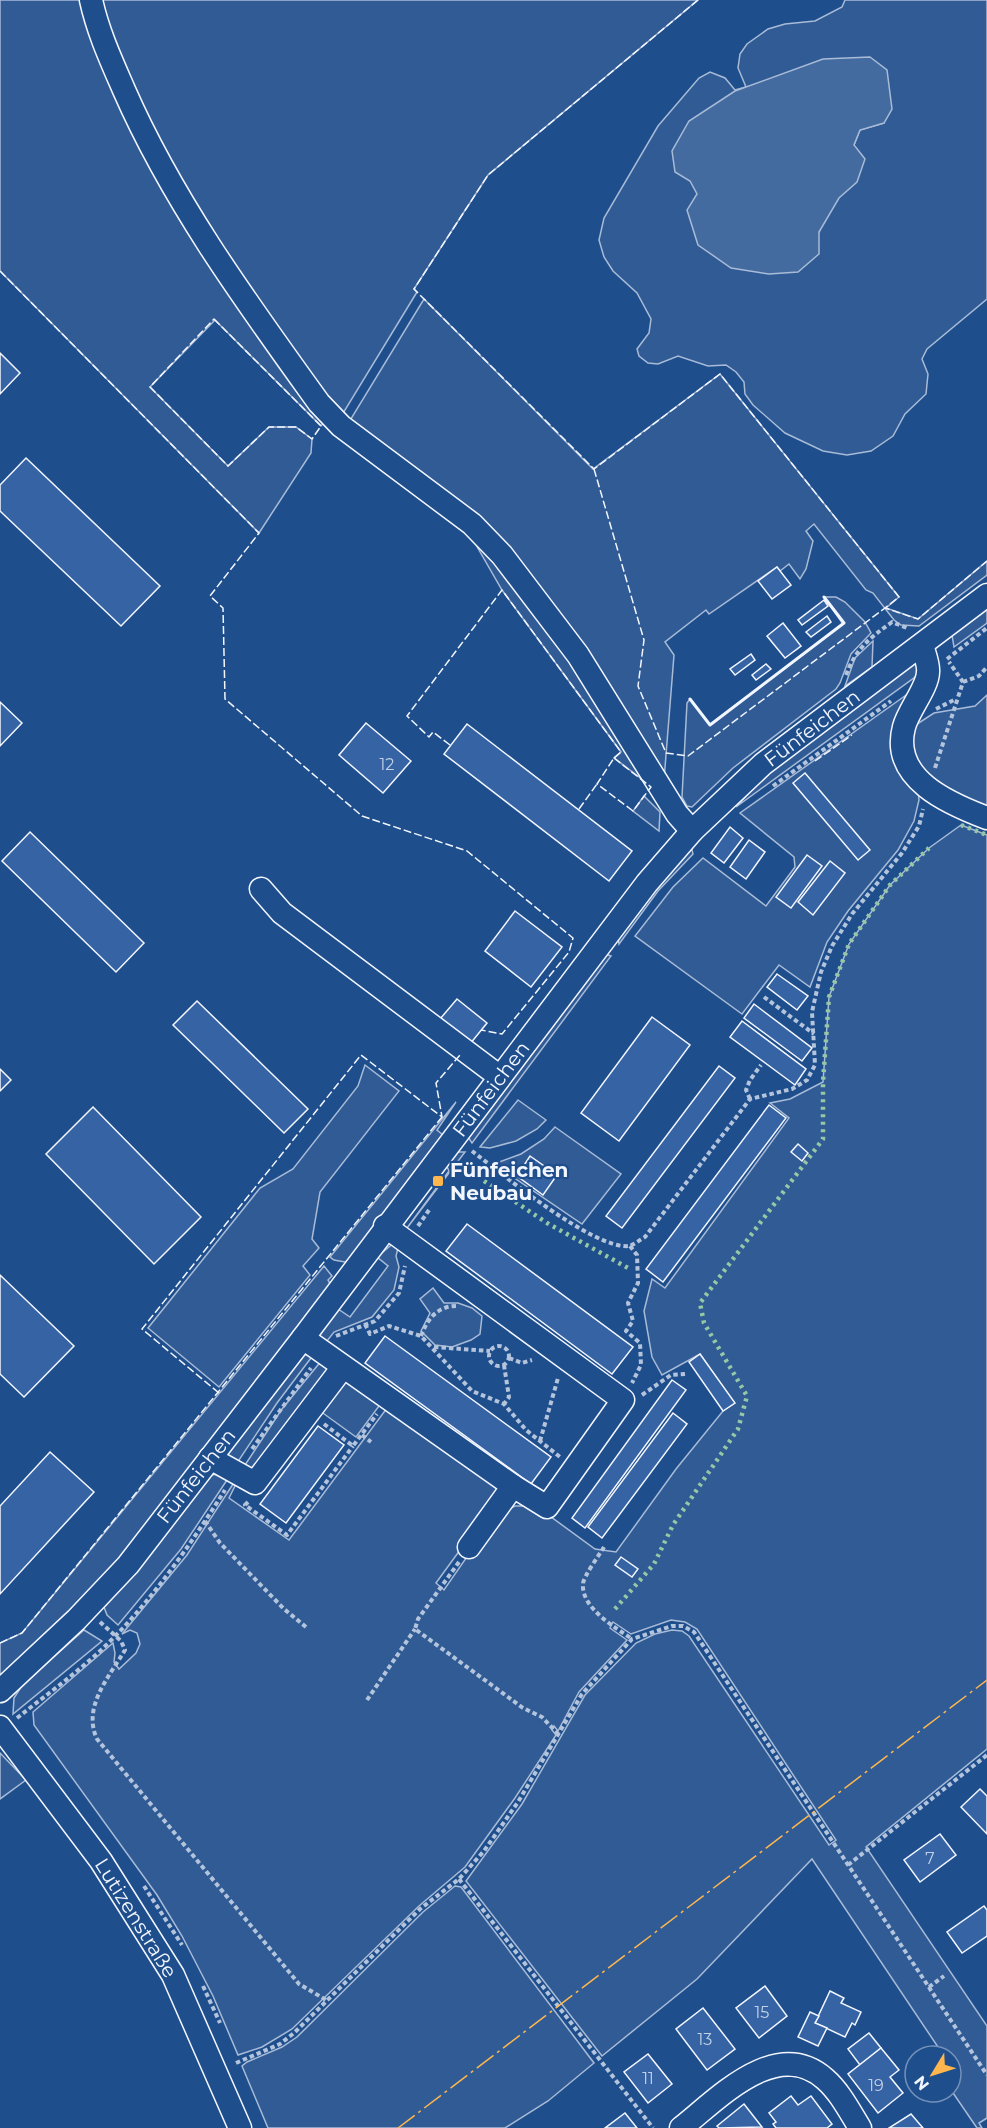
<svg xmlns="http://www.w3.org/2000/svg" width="987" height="2128" viewBox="0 0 987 2128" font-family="Montserrat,sans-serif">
<rect width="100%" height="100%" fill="#1f4e8c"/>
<g fill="#305b95" stroke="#a8bbd7" stroke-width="1.5" fill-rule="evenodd">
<polygon points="0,0 84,0 96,42 326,420 321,426 215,320 150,387 228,466 269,427 296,427 312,439 311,453 259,533 0,271"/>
<polygon points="98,0 698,0 488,175 414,289 417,292 342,415 294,358 155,140"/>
<path d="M 845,0 L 987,0 L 987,299 L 927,349 L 922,359 L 928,374 L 926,394 L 905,414 L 893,436 L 871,451 L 847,455 L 823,451 L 785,433 L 753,405 L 745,394 L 744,382 L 736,372 L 726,365 L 708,366 L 678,356 L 658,364 L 648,363 L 639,356 L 637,349 L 649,333 L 651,319 L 637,293 L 613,271 L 604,257 L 599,240 L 604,218 L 658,126 L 699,78 L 710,72 L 725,78 L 735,90 L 746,87 L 738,68 L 740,54 L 747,44 L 768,29 L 785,24 L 815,21 L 842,7 ZM 879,81 L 884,123 L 860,130 L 819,232 L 769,274 Z"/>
<polygon points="424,299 593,469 720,374 899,597 886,608 918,619 987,561 987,575 919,626 901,625 894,620 873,593 866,590 814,524 806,531 813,541 806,569 800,579 789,564 780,571 777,567 709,614 706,610 665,642 674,655 664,780 512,553 349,422"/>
<polygon points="468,531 485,545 596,697 651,786 614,758 621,752 502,590"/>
<polygon points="824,597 836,597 845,602 865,622 871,633 851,654 840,683 836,689 733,768 692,807 687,806 682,797 687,703 690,699 710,725 843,624"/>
<polygon points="987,609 987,623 954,647 952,635"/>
<polygon points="873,641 872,667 845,686 855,658"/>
<polygon points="910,663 916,664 922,672 736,807 768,773"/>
<polygon points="909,693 919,800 914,821 898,850 848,911 827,942 810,987 779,965 742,1014 635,936 673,887 703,858 766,906 795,867 794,857 740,813"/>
<polygon points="987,695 987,810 959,801 915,765 911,728 934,713 975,706"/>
<polygon points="644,796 660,812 659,831 633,811"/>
<polygon points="961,825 987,835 987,1749 866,1847 987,2026 987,2118 979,2123 982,2128 977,2128 951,2090 951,2056 944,2056 812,1859 697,1979 602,2056 466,1881 522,1804 585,1695 636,1643 655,1634 672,1630 682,1631 689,1636 829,1845 836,1840 697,1629 685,1622 671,1620 631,1634 613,1622 610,1628 627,1640 579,1692 558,1731 554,1726 552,1730 556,1735 515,1798 465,1867 419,1906 292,2029 262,2047 238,2055 213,1996 182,1936 157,1895 34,1725 33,1712 113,1643 115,1653 114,1662 119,1669 136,1653 140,1644 137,1633 130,1630 122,1634 187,1555 235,1481 236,1484 229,1498 289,1540 387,1408 497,1488 498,1496 495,1502 436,1583 444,1590 496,1515 515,1506 536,1506 595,1549 616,1552 676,1469 723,1411 734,1403 700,1354 662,1375 652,1357 644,1311 652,1279 665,1288 789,1118 770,1103 790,1099 823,1082 829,997 849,944 890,885 929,848"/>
<polygon points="691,846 693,854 658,891 619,944 618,937"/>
<polygon points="605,954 611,956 472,1143 468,1137"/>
<polygon points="365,1065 399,1091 320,1192 312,1239 319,1248 303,1266 310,1275 219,1387 148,1328 260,1188 293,1169 358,1086"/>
<polygon points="518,1100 546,1120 537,1129 516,1141 490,1148 480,1147"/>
<polygon points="456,1102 437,1130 443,1135 351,1258 345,1262 334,1260 330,1257"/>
<polygon points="555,1127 621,1174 582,1224 494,1164 521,1154 544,1139"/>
<polygon points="457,1152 465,1152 407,1228 449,1171 446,1165"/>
<polygon points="395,1242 399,1244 396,1256 399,1267 394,1290 372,1317 334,1332 323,1346 317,1336 338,1309 350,1317 388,1266 377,1257"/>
<polygon points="324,1266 332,1276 328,1280 331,1285 120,1557 69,1615 7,1672 0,1674 0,1643 22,1633"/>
<polygon points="433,1288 444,1303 458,1303 472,1308 482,1316 480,1334 471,1340 452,1347 435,1345 421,1331 430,1313 420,1299"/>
<polygon points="314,1354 277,1403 233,1469 224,1458 302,1355"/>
<polygon points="322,1360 329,1368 256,1464 249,1471 241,1471 282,1409"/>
<polygon points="349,1378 382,1402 356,1437 320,1411"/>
<polygon points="222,1474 229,1477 181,1549 118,1625 107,1615 104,1607 136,1572 210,1475"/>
<polygon points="84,1630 102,1641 13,1714 14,1698 23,1684"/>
<polygon points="0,1753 26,1780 0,1799"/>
<polygon points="455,1886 461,1887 594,2063 548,2101 505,2128 268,2128 242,2066 247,2062 282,2047 297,2037 423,1912"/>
</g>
<polygon fill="#446ba0" stroke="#a8bbd7" stroke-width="1.5" points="870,57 887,70 892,109 884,123 860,130 854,145 865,159 857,182 839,198 819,232 819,254 798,272 769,274 731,268 698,245 687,210 697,194 690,181 675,172 672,151 689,121 735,91 823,59"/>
<g fill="#3563a3" stroke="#f2f6ff" stroke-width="1.5">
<polygon points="0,353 20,373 0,394"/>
<polygon points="26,458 160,586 121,626 0,511 0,485"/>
<polygon points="777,567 791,585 772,599 758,581"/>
<polygon points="824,600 828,606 802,625 798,620"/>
<polygon points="827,616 831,622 811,637 806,632"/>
<polygon points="783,623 801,646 785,658 767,636"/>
<polygon points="751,654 755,660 735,675 730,669"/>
<polygon points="766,664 771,669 756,680 752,675"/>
<polygon points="0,702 22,723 0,746"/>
<polygon points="366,723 411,761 383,793 339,755"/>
<polygon points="467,724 632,851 609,881 444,754"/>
<polygon points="805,773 870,850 858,860 793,783"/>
<polygon points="730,827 743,838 724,863 711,853"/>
<polygon points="30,832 144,943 116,972 2,861"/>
<polygon points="749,840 765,852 746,879 730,867"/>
<polygon points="807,855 822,866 791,908 776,897"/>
<polygon points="830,861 845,873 813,915 798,902"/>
<polygon points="515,911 562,947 531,987 485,951"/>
<polygon points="777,974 808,996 797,1010 767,987"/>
<polygon points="457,999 487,1023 470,1044 440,1019"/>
<polygon points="197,1001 308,1109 284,1133 173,1025"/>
<polygon points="754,1004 812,1048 802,1061 744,1018"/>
<polygon points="652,1017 690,1045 619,1141 581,1113"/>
<polygon points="742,1021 806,1069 795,1085 730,1037"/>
<polygon points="719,1066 735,1078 622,1228 606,1216"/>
<polygon points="0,1069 11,1080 0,1091"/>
<polygon points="769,1105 786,1118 663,1282 646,1269"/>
<polygon points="93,1107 201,1217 154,1264 46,1154"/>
<polygon points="798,1144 808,1153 802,1161 791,1152"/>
<polygon points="530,1156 557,1175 543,1195 517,1176"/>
<polygon points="467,1224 633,1347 612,1374 446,1251"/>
<polygon points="0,1275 74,1346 24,1397 0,1374"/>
<polygon points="385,1336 551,1457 531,1484 365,1363"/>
<polygon points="700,1354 735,1403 723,1411 689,1362"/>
<polygon points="672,1380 686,1390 585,1528 572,1518"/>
<polygon points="673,1413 687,1424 602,1538 588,1527"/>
<polygon points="318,1426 344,1445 286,1523 260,1504"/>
<polygon points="50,1452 94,1492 0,1594 0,1506"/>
<polygon points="621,1557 638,1569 632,1577 615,1565"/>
<polygon points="980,1789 987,1796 987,1834 961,1807"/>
<polygon points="940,1834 956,1855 920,1882 904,1860"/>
<polygon points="984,1906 987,1910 987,1936 962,1953 947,1932"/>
<polygon points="765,1986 787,2016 759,2038 736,2008"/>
<polygon points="830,1991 844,1998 841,2003 861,2012 855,2025 852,2023 845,2037 815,2023"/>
<polygon points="703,2008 735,2049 707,2070 676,2029"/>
<polygon points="810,2012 819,2016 815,2023 827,2028 818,2046 798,2037"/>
<polygon points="869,2033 881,2048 860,2065 848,2049"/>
<polygon points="881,2048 899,2070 890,2077 903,2093 878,2113 848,2074"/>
<polygon points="648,2054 672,2084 648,2103 624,2072"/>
<polygon points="791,2096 798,2105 811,2096 832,2124 827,2128 776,2128 773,2124 776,2122 769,2113"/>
<polygon points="744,2104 762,2127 719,2128 717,2126"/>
<polygon points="625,2113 637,2128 605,2128"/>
<polygon points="911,2114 923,2128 889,2128"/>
</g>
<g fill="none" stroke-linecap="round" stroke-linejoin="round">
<g stroke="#f2f6ff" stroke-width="25">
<g id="minor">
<path d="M 91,0 C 98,32 111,60 124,90 C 173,202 247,303 319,403 L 341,426 L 472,524 L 502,555 L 578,655 L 677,814 L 692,831"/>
<path d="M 922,645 C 924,653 929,664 928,672 C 928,687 908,711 904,727 C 890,779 950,804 987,818"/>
<polyline points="261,889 282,913 500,1077"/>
<polyline points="303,1338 513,1486 547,1507 623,1400 385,1226"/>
<polyline points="210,1458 255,1483 343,1367"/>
<polyline points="469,1547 513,1486"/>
<polyline points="0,1691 76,1620 128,1565 303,1338 647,883 692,831 763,764 987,595"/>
<polyline points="0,1727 101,1861 173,1975 240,2128"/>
<path d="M 681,2128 C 718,2099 776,2036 825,2079 C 840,2092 850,2112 860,2128"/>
</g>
</g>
<g stroke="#b3c4dc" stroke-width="4" stroke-dasharray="4.5 3" stroke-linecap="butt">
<polyline points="947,659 987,628"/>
<path d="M 846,675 C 856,648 870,638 892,622 L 907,628"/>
<polyline points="963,682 979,676 987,667"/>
<polyline points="936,709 956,699"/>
<polyline points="935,768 963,682 949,662"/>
<polyline points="773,786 891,701"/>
<polyline points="764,997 814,1034"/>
<polyline points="750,1099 746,1090 750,1080 761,1065"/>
<path d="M 472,1151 C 501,1173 594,1250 629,1246 C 634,1245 641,1239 645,1237 L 750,1099 L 792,1089 L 807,1080 L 815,1065 L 812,1012 L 821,972 L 832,946 L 852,914 L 902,853 L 919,826 L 923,809"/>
<polyline points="418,1226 429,1210"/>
<polyline points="630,1246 637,1255 638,1283 628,1303 633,1321 626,1331 640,1343 641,1365 632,1383"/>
<polyline points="365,1324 370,1334 389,1326 421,1336 472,1391 504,1404 526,1430 560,1457"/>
<polyline points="336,1336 375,1321 399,1293 405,1266"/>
<path d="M 421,1336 C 428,1318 438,1305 459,1306"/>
<circle cx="499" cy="1356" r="10"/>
<polyline points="434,1347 490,1351"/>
<polyline points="509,1358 522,1363 532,1360"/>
<polyline points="504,1365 509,1397 504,1404"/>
<polyline points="642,1395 671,1375 685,1374"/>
<polyline points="324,1424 353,1446 377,1414"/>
<polyline points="362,1435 371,1442"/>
<polyline points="540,1441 558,1378"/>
<polyline points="252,1449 311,1368"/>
<polyline points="248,1502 245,1505 287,1535 353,1446"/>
<polyline points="205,1521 220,1543 284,1609 306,1627"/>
<path d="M 604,1547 C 600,1554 583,1577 583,1584 C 581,1608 616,1628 632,1639"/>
<polyline points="459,1562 418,1619 415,1629 523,1708 542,1717 559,1735"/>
<path d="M 100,1622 L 121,1641 L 125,1650 C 109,1677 82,1707 97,1739 L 299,1984 L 328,2001"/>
<polyline points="367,1700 415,1629"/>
<path d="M 17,1718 C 45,1696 74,1675 100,1651 C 149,1605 189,1547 225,1490"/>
<polyline points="848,1865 987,1755"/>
<polyline points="459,1879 653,2128"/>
<polyline points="144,1886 182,1945"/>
<polyline points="203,1986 220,2023"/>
<polyline points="929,1987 944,1976"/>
<polyline points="236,2063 280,2044 294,2033 420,1909 459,1879 484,1851 518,1802 582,1694 632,1639 672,1626 683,1626 694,1632 987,2075"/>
</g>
<use href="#minor" stroke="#1f4e8c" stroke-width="22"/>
<g stroke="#97c8a6" stroke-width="4.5" stroke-dasharray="3 4.5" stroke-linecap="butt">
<polyline points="961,825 987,835"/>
<polyline points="484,1181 547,1223 628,1268"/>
<polyline points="615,1609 654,1564 673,1525 738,1429 747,1396 704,1323 700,1303 823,1139 823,1082 829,997 849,944 890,885 929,848"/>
</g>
<g stroke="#f2f6ff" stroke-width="1.5" stroke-dasharray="8 3" stroke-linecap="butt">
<polyline points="698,0 488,175 414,289 594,469 720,374 899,597 885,608 918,619 987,561"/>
<polyline points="0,271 259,533 210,596 223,608 225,699 362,816 467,851 573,938 569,952 502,1034 481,1030"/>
<polygon points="214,319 321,426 312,439 296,427 269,427 228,466 150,387"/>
<polyline points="594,469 644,640 638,686 666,753 688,756 885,608"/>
<polyline points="450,745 433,732 429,737 407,716 502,590 621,752 614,758"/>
<polygon points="614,758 651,787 633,811 597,784"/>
<polyline points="815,761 852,735"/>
<polyline points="579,809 597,784"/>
<polyline points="219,1393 142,1329 361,1055 442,1117 436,1083 460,1055"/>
<polyline points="0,1643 22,1633 442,1117"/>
</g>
<polyline stroke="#f2f6ff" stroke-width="3" points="690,699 710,725 844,623 824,597"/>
<polyline stroke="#ffb74d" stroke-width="1.5" stroke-dasharray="21 4.5 3 4.5" stroke-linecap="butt" points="398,2128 987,1680"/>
</g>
<rect fill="#ffb74d" stroke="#1f4e8c" stroke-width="2" x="432" y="1175" width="12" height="12" rx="3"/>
<g text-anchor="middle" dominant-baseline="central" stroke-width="4.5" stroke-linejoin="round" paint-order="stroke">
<g font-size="16" fill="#c3d1e8">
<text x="387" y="764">12</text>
<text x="930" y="1858">7</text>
<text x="762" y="2012">15</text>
<text x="705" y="2039">13</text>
<text x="648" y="2078">11</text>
<text x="876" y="2085">19</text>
</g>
<g font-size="20" fill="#f2f6ff" stroke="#1f4e8c">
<text transform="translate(812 728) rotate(-37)">Fünfeichen</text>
<text transform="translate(491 1089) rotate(-53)">Fünfeichen</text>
<text transform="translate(196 1476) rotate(-52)">Fünfeichen</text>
<text transform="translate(136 1918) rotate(58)">Lutizenstraße</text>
</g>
<g font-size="20" font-weight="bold" fill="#f2f6ff" stroke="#1f4e8c" text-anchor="start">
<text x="450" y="1170">Fünfeichen<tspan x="450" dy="23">Neubau</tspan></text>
</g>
</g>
<g transform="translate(933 2074) rotate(232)"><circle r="28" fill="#1f4e8c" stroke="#7391ba" stroke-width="1.5"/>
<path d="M0-4.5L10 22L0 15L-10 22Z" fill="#ffb74d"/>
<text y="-9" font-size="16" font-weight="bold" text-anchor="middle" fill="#f2f6ff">N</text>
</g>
</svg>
